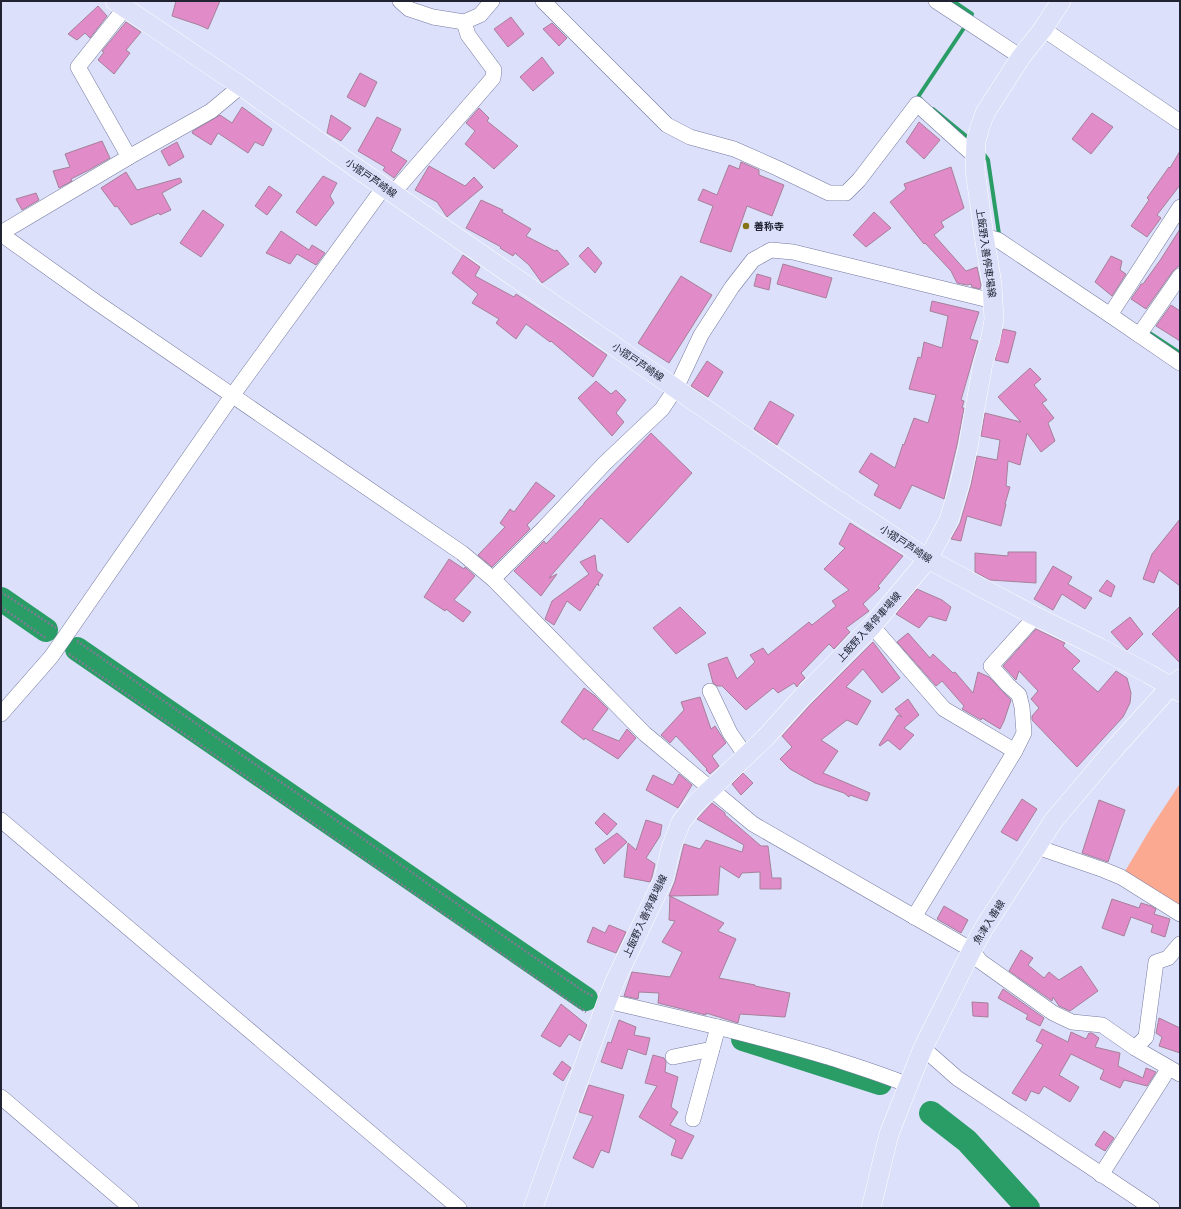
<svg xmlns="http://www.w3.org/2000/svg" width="1181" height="1209" viewBox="0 0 1181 1209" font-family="'PT Sans','Noto Sans JP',sans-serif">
<rect width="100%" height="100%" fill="#dce0fa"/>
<polygon fill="#fbaa91" points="1179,785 1180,786 1180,908 1124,873 1152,826"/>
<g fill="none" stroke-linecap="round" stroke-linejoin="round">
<g stroke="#2a9d67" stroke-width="4">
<polyline points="953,1 972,14 970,19"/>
<polyline points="921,99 918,97 966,25"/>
<polyline points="933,109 971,140"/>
<polyline points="981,150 988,160 999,234 1001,235"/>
<polyline points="1145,330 1180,353"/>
</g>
<g stroke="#2a9d67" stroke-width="24">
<polyline points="1,599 46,630"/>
<polyline points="77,649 586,999"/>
<polyline points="743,1039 880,1083"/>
<polyline points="931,1113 967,1141 1028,1208"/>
</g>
</g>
<g fill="#e18bc9" stroke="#a6809a">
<polygon points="176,1 220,1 208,29 199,25 172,16"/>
<polygon points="98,6 107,16 90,38 85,33 77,40 68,34"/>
<polygon points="511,17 524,34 508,47 494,29"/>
<polygon points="126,22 141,32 126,50 130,53 114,74 98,60 104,52 102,51"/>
<polygon points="552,23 567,38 559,46 543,29"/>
<polygon points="542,57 554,73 533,91 520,77"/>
<polygon points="360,73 377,82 365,107 347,97"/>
<polygon points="242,107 272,129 263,146 255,142 248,153 218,133 211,145 192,133 193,131 220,115 232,123"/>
<polygon points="479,108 489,118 487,121 518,146 494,169 465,144 475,131 466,123"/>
<polygon points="1092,113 1113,127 1091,154 1072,139"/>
<polygon points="331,115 351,128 341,141 327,133"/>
<polygon points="377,117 401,129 391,151 407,161 394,178 383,170 385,167 358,151"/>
<polygon points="919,122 940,140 924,159 906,142"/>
<polygon points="102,141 110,158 89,170 71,179 72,181 59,188 53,171 70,167 65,154"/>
<polygon points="177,142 184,157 169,166 161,151"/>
<polygon points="1180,151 1180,185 1157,215 1161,218 1147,237 1131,226 1149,200 1147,198 1169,167 1170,168"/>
<polygon points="741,162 759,170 759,175 784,185 772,216 747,206 731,252 700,242 713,206 698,200 703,189 717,195 729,165 739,169"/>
<polygon points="429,166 465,186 474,177 483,187 447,217 437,202 415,190"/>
<polygon points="951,167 964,208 941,222 944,227 934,235 966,271 977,267 981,285 980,289 972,287 971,284 967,285 957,283 951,271 925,243 924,244 890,202 906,189 904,184"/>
<polygon points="126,172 137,190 180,178 182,182 162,193 171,210 160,215 159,213 131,225 117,206 115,207 101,188"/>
<polygon points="323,176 337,183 330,196 334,203 316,226 296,212"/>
<polygon points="269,186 282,195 267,215 255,206"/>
<polygon points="36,193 39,200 22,210 16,199"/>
<polygon points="481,200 503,210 502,212 531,229 526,236 555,251 557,250 569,264 542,283 529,265 515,253 513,256 500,248 501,247 466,228"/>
<polygon points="203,210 224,225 201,257 180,243"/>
<polygon points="874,212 891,228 866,247 853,235"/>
<polygon points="1180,229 1180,265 1173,271 1146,309 1131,299 1140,286 1141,284 1143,284 1161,259"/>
<polygon points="281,231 309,250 312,245 325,253 316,265 297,254 290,264 266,253"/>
<polygon points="588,247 602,263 595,273 579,256"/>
<polygon points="463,255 480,267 475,276 514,297 516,294 564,325 607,355 593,377 551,341 550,342 526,324 516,339 496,323 499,319 472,303 478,294 452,273"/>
<polygon points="1111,256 1122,261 1120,270 1126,274 1112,296 1095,282"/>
<polygon points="783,264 832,278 826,298 777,284"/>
<polygon points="757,274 771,278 769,290 754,286"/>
<polygon points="681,276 712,295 669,363 638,343"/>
<polygon points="932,301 979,312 970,339 978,341 961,400 964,401 962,408 964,408 957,445 944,499 912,485 900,509 874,495 879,485 859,472 871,453 895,468 903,444 904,445 914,418 928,423 936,395 909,389 918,357 921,358 924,342 942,348 948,316 930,311"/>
<polygon points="1171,305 1180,311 1180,341 1156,326"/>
<polygon points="1003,329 1016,332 1008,363 995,360"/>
<polygon points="707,361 723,372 708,397 691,386"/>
<polygon points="1030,368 1041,379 1034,385 1047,400 1042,403 1054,418 1048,423 1055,441 1041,452 1027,433 1020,465 1008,461 1006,486 1010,487 1005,504 1006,504 1001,526 967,516 961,541 951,539 960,523 971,485 977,456 997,460 1000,440 981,436 985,413 1021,422 998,397"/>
<polygon points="596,381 611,394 616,390 626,400 616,413 624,422 612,436 578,398"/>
<polygon points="770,401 794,415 777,445 754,429"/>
<polygon points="651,433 692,473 628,543 601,518 549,578 557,574 541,596 514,571 544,541 546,544 584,504 584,503"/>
<polygon points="536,482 555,496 527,525 530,529 492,567 478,555 505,527 500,523 510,509 514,512"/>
<polygon points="1180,519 1180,586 1159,570 1154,583 1143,579 1152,554"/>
<polygon points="850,523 903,556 878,586 880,588 863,604 869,611 846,628 850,632 834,649 829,644 801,673 805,678 799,684 797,687 794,683 778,693 773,688 746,710 722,686 717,686 713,683 708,664 727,657 737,679 755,662 750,655 763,648 768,655 809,622 812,625 836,606 832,601 849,590 824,569 845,548 839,544"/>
<polygon points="1008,552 1036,552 1036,583 990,580 975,572 975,553 1008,556"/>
<polygon points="595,555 597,571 603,575 598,583 599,586 597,584 580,611 567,601 554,625 545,619 552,601 589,574 580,562"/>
<polygon points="449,559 464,569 465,567 475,576 454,600 471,612 463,622 446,609 445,611 424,597"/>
<polygon points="1053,566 1072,577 1068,584 1092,598 1085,609 1062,594 1053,610 1034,599"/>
<polygon points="1107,580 1115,586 1111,597 1099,591"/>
<polygon points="917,589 942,600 951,607 946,621 929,616 919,628 896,614"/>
<polygon points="1180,606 1180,663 1152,634"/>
<polygon points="680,607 706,633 676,654 653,628"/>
<polygon points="1130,617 1143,634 1127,650 1111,632"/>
<polygon points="1036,629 1065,643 1063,646 1080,661 1072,669 1098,692 1116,671 1127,678 1131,693 1130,703 1123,717 1077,767 1032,720 1032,716 1039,708 1031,699 1038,691 1019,671 1016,680 1003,666"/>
<polygon points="908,633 930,658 933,654 953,673 955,672 973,693 978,672 989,677 1011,700 1004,721 1000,729 982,718 981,720 962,709 964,706 942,681 936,686 897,642"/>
<polygon points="873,642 900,678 882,693 863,669 846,687 871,701 857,725 847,720 821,740 838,751 823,773 870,793 867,801 850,795 849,797 844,793 815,783 790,769 780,759 792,747 782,736 811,704"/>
<polygon points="584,688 595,696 608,709 592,730 619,741 627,729 636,738 618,759 585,738 584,740 561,722"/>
<polygon points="700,697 711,729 715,726 726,743 712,756 719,766 710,774 706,770 707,769 676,736 670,743 661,735 684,710 681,702"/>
<polygon points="908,699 919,715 904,728 914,735 900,750 888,740 880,746 879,745 898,715 902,717 895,709"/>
<polygon points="743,773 753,783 741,795 732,784"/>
<polygon points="679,774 692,785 678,808 646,790 653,775 673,785"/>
<polygon points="1022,799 1037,809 1017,841 1001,832"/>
<polygon points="1099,800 1125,810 1108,862 1082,853"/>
<polygon points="712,803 725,813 725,815 761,846 768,846 772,878 781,878 781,889 760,889 760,872 742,873 739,878 720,866 718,895 670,896 724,923 718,931 736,939 719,978 755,985 755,986 790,993 785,1017 740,1014 738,1023 706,1013 706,1015 658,1003 659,993 639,992 638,999 624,996 632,972 670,977 682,952 662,942 675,921 669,920 670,896 669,896 675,881 684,844 700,849 706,840 742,852 744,845 697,819"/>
<polygon points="604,813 617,824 607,835 595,823"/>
<polygon points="646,820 662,825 660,836 646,858 655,864 652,877 650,882 624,877 628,843 636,850"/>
<polygon points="617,833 627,842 604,864 595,849"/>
<polygon points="1112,899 1139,908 1141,903 1151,906 1156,909 1154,914 1170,919 1165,937 1151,932 1153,925 1131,917 1124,936 1102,928"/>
<polygon points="944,906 968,920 961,933 937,919"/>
<polygon points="609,925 626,932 616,953 587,942 593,927 605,933"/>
<polygon points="1021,950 1033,958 1028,965 1044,978 1049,972 1059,980 1081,966 1098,991 1070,1011 1059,1006 1053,997 1052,1001 1009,971"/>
<polygon points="1003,989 1044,1018 1040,1026 1026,1019 1028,1015 998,998"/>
<polygon points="972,1002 988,1003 988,1017 973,1016"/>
<polygon points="561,1004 587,1025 580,1041 569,1034 560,1047 541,1036"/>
<polygon points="1159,1018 1180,1028 1180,1053 1159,1046 1162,1037 1156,1033"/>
<polygon points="619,1020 636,1027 634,1035 650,1038 646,1055 628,1049 622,1069 601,1062 608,1042 611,1043"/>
<polygon points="1042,1029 1068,1042 1071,1032 1086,1039 1089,1033 1092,1033 1099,1038 1095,1047 1120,1053 1118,1066 1143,1078 1146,1068 1156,1072 1147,1086 1124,1080 1120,1088 1100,1079 1104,1070 1071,1054 1059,1075 1079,1087 1070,1102 1044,1086 1039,1094 1031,1091 1026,1101 1012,1093 1043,1045 1036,1041"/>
<polygon points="653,1055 664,1058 666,1062 665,1072 678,1077 671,1107 678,1112 670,1125 694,1136 682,1159 671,1155 676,1140 639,1117 657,1086 645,1083"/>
<polygon points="562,1061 571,1068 563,1081 553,1074"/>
<polygon points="589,1085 624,1095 609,1153 601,1150 593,1168 573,1158 593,1116 579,1112"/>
<polygon points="1104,1131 1114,1138 1105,1151 1095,1145"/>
</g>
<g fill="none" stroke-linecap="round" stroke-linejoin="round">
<g stroke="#757aa1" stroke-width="16">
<g id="minor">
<polyline points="400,1 409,9 433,17 464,22 480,15 492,1"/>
<polyline points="543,1 667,125 690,137 734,149 777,168 829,193 846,193 859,180 917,104 969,151 976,152"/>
<polyline points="936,1 1021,57"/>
<polyline points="125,8 78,67 129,157"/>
<polyline points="1043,29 1180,122"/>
<polyline points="393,193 493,78 494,70 468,35 464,22"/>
<polyline points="1,233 129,157 211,111 241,86"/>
<polyline points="1,234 99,304 462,553 493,579 645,734 753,824 972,950 980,961 1053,1013 1072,1022 1102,1025 1135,1048 1180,1074"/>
<polyline points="984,236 998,240 1110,315 1180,363"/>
<polyline points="1110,315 1180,207"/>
<polyline points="1139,335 1180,276"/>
<polyline points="493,579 544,528 605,463 662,409 676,388 701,335 732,287 753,260 771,250 793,252 993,301"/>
<polyline points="872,626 944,709 1015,751 914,917"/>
<polyline points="710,691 730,733 746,756"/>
<polyline points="1,714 51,657 232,396 384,187"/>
<polyline points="1015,751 1024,733 1022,707 1019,695 1008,685 991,666 1036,616"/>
<polyline points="1,820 459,1208"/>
<polyline points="1037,847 1104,870 1121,877 1180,914"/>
<path d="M 607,1001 C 681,1018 755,1035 828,1057 C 855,1066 882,1074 908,1085"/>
<polyline points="923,1048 957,1078 1152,1208"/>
<polyline points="1135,1048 1146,1037 1156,962 1168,958 1180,944"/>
<polyline points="673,1057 712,1049"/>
<polyline points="1,1097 131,1208"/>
<polyline points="693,1119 718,1027"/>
<polyline points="1101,1175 1169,1068"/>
</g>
</g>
<g stroke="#fff" stroke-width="20">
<g id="major">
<polyline points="115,1 241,86 355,167 833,497 928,559 1033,615 1100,648 1149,674 1180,692"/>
<polyline points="533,1208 607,1001 616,979 664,878 671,848 681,822 695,804 765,738 803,696 872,626 928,559 949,520 960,483 968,447 983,363 990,341 994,320 992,284 984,236 975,170 976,141 980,127 985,113 1021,57 1043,29 1061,1"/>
<polyline points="871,1208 889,1134 923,1048 972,950 984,928 1054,820 1114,749 1170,687 1180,679"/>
</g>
</g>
<g stroke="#7a7d91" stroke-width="2.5" stroke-dasharray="2 2" stroke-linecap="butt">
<polyline points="1,592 56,628"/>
<polyline points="1,607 47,639"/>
<polyline points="77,641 586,993 594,996"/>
<polyline points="69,654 586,1012"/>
</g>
<use href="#minor" stroke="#fff" stroke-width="15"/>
<use href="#major" stroke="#dde0f9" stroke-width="19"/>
</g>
<circle fill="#857315" stroke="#dce0fa" stroke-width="1.5" cx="746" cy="226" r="4"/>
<g text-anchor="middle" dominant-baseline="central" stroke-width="4" stroke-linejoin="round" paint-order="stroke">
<g font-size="10" fill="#212333" stroke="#dce0fa">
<text transform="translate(371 178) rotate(35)">小摺戸芦崎線</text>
<text transform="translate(986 253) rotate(82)">上飯野入善停車場線</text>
<text transform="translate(638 362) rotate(34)">小摺戸芦崎線</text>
<text transform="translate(906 544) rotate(33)">小摺戸芦崎線</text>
<text transform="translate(869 627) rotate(-48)">上飯野入善停車場線</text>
<text transform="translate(645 916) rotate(-65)">上飯野入善停車場線</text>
<text transform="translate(989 922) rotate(-58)">魚津入善線</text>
</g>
<g font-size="10" font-weight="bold" fill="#212333" stroke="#dce0fa" text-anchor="start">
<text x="754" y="226">善称寺</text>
</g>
</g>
<rect width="1181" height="1209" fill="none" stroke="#212333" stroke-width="4"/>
</svg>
